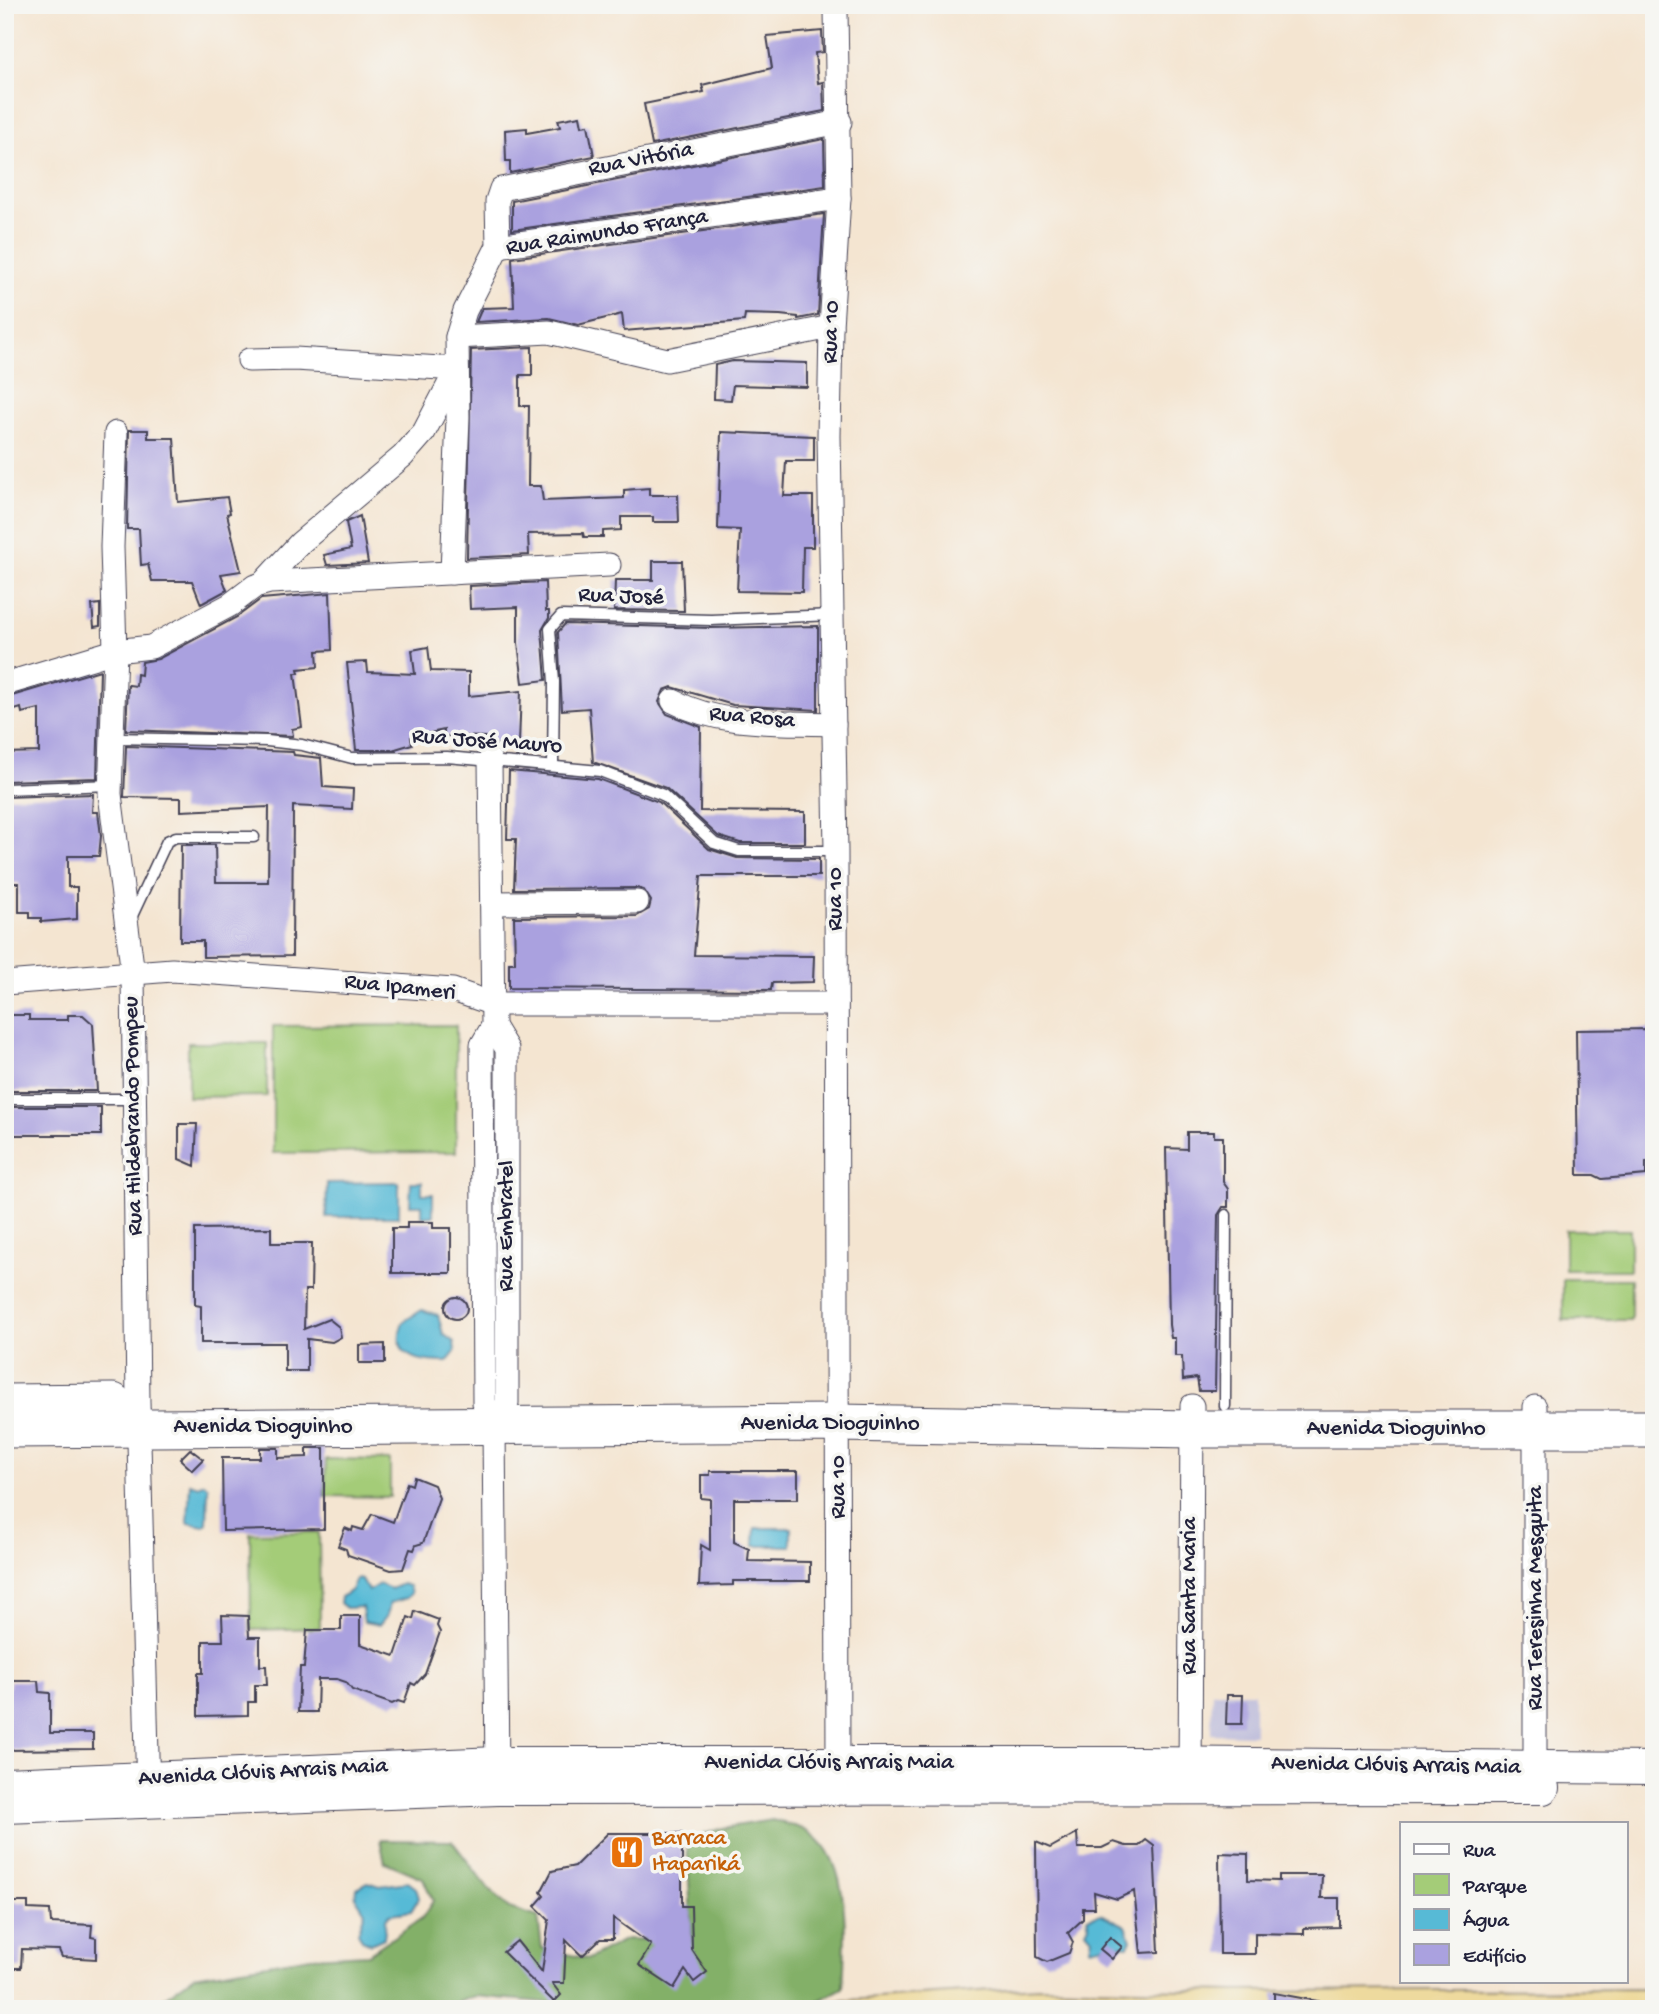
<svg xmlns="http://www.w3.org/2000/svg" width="1659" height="2014" viewBox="0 0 1659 2014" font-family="'Gochi Hand',sans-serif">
<rect width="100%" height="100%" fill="#f6f6f2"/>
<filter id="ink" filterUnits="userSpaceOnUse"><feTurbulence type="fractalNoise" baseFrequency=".0143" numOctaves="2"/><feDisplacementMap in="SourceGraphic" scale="14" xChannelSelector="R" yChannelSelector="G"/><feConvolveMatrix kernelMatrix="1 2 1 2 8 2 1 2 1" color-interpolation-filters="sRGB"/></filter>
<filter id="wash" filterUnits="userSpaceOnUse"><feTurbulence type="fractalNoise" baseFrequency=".00686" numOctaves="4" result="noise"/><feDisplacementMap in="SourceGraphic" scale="28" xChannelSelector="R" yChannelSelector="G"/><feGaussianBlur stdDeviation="1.57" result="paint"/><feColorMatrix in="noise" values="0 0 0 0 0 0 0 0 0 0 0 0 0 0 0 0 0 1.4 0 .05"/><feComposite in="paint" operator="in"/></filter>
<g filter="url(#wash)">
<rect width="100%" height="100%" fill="#f4e5d1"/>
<polygon fill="#c2c1dc" points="1212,1692 1254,1692 1254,1735 1211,1734"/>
<g fill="#a4cc78" stroke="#63775a" stroke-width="2">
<polygon points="456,1025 456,1152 273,1153 273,1026"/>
<polygon points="188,1043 267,1043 267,1096 188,1097"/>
<rect x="1565" y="1230" width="65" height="40"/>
<rect x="1563" y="1279" width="68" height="41"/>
<polygon points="326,1459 390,1460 390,1497 325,1496"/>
<polygon points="319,1532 320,1628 251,1630 250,1533"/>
</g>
<path fill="#83b068" stroke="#526952" stroke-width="2" d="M 772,1820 C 782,1823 794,1825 803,1829 C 854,1852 845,1942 843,1988 L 803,2009 L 618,2009 L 475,1996 L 438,2009 L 154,2009 L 162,1999 L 194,1976 L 311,1957 L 368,1954 L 422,1918 L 433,1901 L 423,1878 L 385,1862 L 380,1840 L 452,1841 L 489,1889 L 509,1908 L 538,1917 L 542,1948 L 588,1959 L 626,1939 L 692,1941 L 687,1840 L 722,1828 Z"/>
<polygon fill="#eeda9e" stroke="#887e6c" stroke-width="2" points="1038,1987 1235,1991 1654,1989 1654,2009 719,2009"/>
<g fill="#57bad6" stroke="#3c6e88" stroke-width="2">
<polygon points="399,1182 399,1217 326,1217 327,1183"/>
<polygon points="411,1182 422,1182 422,1194 433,1194 433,1216 422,1217 422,1205 410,1205"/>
<path d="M 422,1310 L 438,1315 L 443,1334 L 454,1342 L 455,1352 L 447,1362 C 421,1362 389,1359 403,1322 Z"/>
<polygon points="190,1483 198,1486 204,1483 208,1487 207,1523 204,1526 188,1523"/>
<polygon points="755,1528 791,1528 791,1546 754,1546"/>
<polygon points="356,1579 362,1580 368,1591 379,1584 391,1589 402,1584 409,1586 411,1593 407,1598 390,1603 387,1616 379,1625 364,1622 362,1607 346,1608 340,1603 341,1597 351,1590"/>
<polygon points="368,1882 380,1886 408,1882 416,1888 419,1898 411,1911 390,1914 386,1919 384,1938 371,1944 362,1940 358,1932 365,1912 355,1896 357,1888"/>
<polygon points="1101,1914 1126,1926 1131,1940 1128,1946 1109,1944 1090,1948 1092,1938 1086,1931 1089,1925 1087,1918"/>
</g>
<g id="blocks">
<g fill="#aaa1df">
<polygon points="822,31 823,52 815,53 818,83 823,82 824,111 652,145 644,104 704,92 702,85 772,68 767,36"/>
<polygon points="580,116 582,126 588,125 594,156 510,173 510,161 506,161 505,130 527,128 527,133 560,127 558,120"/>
<polygon points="824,139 825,186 512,230 512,201"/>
<polygon points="824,214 818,315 798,319 798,317 780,315 745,314 744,321 624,331 622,314 578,325 549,318 476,322 482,308 514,307 512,258"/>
<polygon points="532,347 532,375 520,375 520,406 529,406 528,486 541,486 543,501 624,498 624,490 649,488 649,495 678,495 679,522 653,522 653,517 621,517 621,530 603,531 603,537 584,537 583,533 528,534 529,555 467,558 471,350"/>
<polygon points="733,361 807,363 807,387 733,385 731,400 714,399 715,365"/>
<polygon points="129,430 148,430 148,438 174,438 178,502 227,497 230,513 227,514 241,571 221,574 227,590 201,604 192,581 152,581 148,564 141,565 139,529 127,529"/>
<polygon points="721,432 814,436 814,461 786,461 784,496 813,496 813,547 803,547 802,592 737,591 740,530 718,529"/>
<polygon points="360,516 368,563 327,565 324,555 351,549 346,522"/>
<polygon points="653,561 682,561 684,611 614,610 615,580 653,580"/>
<polygon points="545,582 546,611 549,611 549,618 542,630 546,680 523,683 518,643 518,607 470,609 469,586"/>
<polygon points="330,593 332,650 317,651 318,667 298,669 299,673 295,673 302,727 292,729 293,736 126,730 128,685 136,686 137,674 141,675 142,662 158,659 237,617 261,599"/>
<polygon points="100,604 100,626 94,627 92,605"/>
<polygon points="565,624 711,628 818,626 818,710 733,705 672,687 664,690 659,702 667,714 701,727 700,811 805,812 805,843 740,843 718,836 666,788 593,762 589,708 562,710 558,632"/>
<polygon points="428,647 431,671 469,672 469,696 521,691 519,743 485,745 485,737 444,736 444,730 411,737 412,744 392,750 356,750 347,663 367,662 368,672 415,674 412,650"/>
<polygon points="100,670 97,778 5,781 5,753 39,752 39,709 22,713 21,708 5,713 5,698"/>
<polygon points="126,746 293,752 294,755 321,758 323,787 353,789 352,809 293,806 292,956 203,957 203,941 180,941 181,845 215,845 216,882 268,882 269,807 181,811 181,798 124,797"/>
<polygon points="509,771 598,779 659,802 709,849 737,858 819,859 819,876 701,876 694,955 814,956 813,982 772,983 771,990 509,988 509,963 515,963 514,917 637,916 649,909 651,901 644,890 637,888 514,889 516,839 507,839"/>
<polygon points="93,794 92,812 98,812 101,836 99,856 68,856 68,887 77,887 77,919 41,922 41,918 30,918 30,912 19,912 19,883 5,883 5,797"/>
<polygon points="7,1015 29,1015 29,1020 68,1020 68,1015 83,1015 93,1024 97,1091 5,1091"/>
<polygon points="1654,1029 1654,1162 1646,1162 1646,1175 1602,1179 1594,1175 1578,1175 1576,1030"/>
<rect x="5" y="1107" width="96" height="28"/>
<polygon points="179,1124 197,1124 195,1166 179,1159"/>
<polygon points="1187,1132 1214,1132 1214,1137 1223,1137 1223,1182 1228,1189 1228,1207 1223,1207 1218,1215 1215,1391 1199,1391 1197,1378 1183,1380 1182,1356 1175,1356 1175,1338 1171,1338 1169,1325 1166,1148 1187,1149"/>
<polygon points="407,1222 433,1222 433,1228 451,1228 451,1273 392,1273 392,1228 407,1228"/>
<polygon points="271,1228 271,1243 312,1243 311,1290 305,1290 304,1329 329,1319 339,1327 341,1337 332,1342 307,1339 307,1371 285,1371 285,1343 201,1343 201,1306 195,1305 195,1229"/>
<circle cx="456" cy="1308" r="11"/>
<polygon points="385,1344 385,1363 359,1363 359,1345"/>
<polygon points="260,1448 278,1448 278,1458 307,1457 307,1448 324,1448 324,1529 223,1531 222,1458 260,1458"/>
<polygon points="190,1449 203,1459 192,1470 180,1459"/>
<polygon points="710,1471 798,1471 798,1499 734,1499 734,1542 749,1549 748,1561 810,1562 810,1581 733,1581 733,1585 699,1586 701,1545 710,1550 710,1499 701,1498 701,1475 710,1475"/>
<polygon points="414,1477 434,1485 439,1498 423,1543 416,1545 414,1550 410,1549 403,1569 391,1570 348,1555 346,1549 338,1546 345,1528 352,1531 353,1527 363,1530 372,1514 393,1522 407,1483 412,1485"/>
<polygon points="415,1611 439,1620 437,1626 440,1632 425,1674 415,1685 411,1683 404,1703 398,1701 392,1704 352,1690 346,1682 337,1679 318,1679 317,1712 298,1712 300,1667 304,1667 307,1630 341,1630 341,1616 360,1616 360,1644 395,1656 408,1617 413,1619"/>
<polygon points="222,1615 248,1616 249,1637 260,1637 260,1666 266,1666 267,1685 255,1685 255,1702 248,1702 248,1715 198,1716 198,1673 203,1673 203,1641 223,1641"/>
<polygon points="10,1681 38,1681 39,1692 50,1693 50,1733 93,1733 93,1749 5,1750 5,1694 9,1694"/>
<polygon points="1227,1695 1243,1695 1242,1724 1226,1724"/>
<polygon points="608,1833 682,1833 682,1906 691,1906 692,1950 707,1972 694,1982 685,1970 674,1988 639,1965 651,1945 613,1918 613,1939 600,1939 582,1956 566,1940 564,1983 552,1983 561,1995 554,2002 503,1952 517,1941 542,1972 549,1920 535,1906 544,1896 541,1892 552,1871 575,1866"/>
<polygon points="1077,1833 1078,1848 1102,1848 1114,1842 1126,1846 1139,1846 1146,1840 1154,1846 1159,1952 1141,1953 1134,1891 1117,1899 1094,1892 1095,1908 1083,1908 1083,1919 1068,1933 1073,1942 1069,1953 1047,1962 1037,1957 1036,1842 1050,1848"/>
<polygon points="1219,1853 1248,1854 1248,1880 1279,1881 1279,1875 1322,1875 1321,1898 1339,1898 1339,1927 1304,1928 1304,1934 1255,1933 1255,1954 1220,1954"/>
<polygon points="5,1902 28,1902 28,1909 50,1910 51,1923 92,1925 91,1937 96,1938 96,1959 62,1957 59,1950 22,1949 21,1968 5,1968"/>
<polygon points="1110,1937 1122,1947 1112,1959 1100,1949"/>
<polygon points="1274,1993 1323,2002 1322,2009 1274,2009"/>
</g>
</g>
</g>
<g filter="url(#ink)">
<use href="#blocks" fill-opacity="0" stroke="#423f52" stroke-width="2"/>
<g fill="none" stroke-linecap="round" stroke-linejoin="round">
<g stroke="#423f52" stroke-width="13">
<g id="service">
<polyline points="112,738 267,741 302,745 352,758 447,757 600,771 663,795 714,843 739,851 836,851"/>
<polyline points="553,765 554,682 550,629 561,616 711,620 833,615"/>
<polyline points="5,789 111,785"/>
<polyline points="131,918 167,841 176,837 254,837"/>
<polyline points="5,1099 134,1099"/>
<polyline points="1225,1406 1226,1215"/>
</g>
</g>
<g stroke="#423f52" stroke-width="25">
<g id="minor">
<polyline points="836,10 839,198 831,327 829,436 836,851 838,1778"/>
<polyline points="498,246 839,198"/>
<polyline points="457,337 549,332 667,360 831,327"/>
<polyline points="249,360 295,359 457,369 424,432 403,456 300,543 263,583"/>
<polyline points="116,433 112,547 115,651 110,794 133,974 138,1402 148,1794"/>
<polyline points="452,573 458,417 457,337 465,311 498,246 497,201 501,189 840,122"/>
<polyline points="5,684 115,651 151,647 230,605 255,586 270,582 609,565"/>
<path d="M 673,701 C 722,727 779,722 834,724"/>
<polyline points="490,760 493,1026 482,1045 484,1403 494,1426 497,1779"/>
<polyline points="493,903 637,902"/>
<polyline points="5,983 172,970 453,990 493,1004 836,1004"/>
<polyline points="493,1026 507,1049 507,1403 494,1426"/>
<polyline points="1190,1779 1192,1406"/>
<polyline points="1535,1781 1535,1407"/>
</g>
</g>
<g stroke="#423f52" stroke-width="34">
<g id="secondary">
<polyline points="5,1784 497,1763 1142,1763 1654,1768"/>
<polyline points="5,1807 498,1789 1543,1788"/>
</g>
</g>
<g stroke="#423f52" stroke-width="39">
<g id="primary">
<polyline points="5,1403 113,1402"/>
<polyline points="5,1429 839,1423 1191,1429 1654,1429"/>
</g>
</g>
<use href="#service" stroke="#fff" stroke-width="10"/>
<use href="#minor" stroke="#fff" stroke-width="23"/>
<use href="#secondary" stroke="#fff" stroke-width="32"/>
<use href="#primary" stroke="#fff" stroke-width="37"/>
</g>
</g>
<defs>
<g id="restaurant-square" transform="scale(1.75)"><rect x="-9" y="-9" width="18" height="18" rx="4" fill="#e8710a" stroke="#f6f6f2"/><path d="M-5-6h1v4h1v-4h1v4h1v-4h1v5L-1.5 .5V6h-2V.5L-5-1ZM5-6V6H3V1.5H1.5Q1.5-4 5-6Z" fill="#fff"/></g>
</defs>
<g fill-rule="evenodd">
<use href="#restaurant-square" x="627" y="1852"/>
</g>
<g text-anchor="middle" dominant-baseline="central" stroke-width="7" stroke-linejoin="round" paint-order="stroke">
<g font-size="23" fill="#22223b" stroke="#f6f6f2">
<text transform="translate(641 160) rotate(-11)">Rua Vitória</text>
<text transform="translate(607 233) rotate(-9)">Rua Raimundo França</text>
<text transform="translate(832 332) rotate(-88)">Rua 10</text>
<text transform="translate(621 597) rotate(2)">Rua José</text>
<text transform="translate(752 718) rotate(5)">Rua Rosa</text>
<text transform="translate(487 742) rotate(4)">Rua José Mauro</text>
<text transform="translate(836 899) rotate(-90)">Rua 10</text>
<text transform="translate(400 988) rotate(6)">Rua Ipameri</text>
<text transform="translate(134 1116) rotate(-91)">Rua Hildebrando Pompeu</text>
<text transform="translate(507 1226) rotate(-90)">Rua Embratel</text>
<text x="830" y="1424">Avenida Dioguinho</text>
<text x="263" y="1427">Avenida Dioguinho</text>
<text x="1396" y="1429">Avenida Dioguinho</text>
<text transform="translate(839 1487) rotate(-90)">Rua 10</text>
<text transform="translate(1190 1596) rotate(-90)">Rua Santa Maria</text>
<text transform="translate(1536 1598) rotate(-90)">Rua Teresinha Mesquita</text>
<text x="829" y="1763">Avenida Clóvis Arrais Maia</text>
<text transform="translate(1396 1766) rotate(1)">Avenida Clóvis Arrais Maia</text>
<text transform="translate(263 1773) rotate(-3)">Avenida Clóvis Arrais Maia</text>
</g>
<g font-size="23" fill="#c56008" stroke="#f6f6f2" text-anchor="start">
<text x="652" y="1839">Barraca<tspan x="652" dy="26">Itapariká</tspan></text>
</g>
</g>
<rect width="1659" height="2014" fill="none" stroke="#f6f6f2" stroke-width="28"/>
<rect x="1400" y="1822" width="228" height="161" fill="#f6f6f2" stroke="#a1a1a9" stroke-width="2"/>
<rect x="1414" y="1844" width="35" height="10" fill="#ffffff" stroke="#a1a1a9" stroke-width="2"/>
<text x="1463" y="1856" font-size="21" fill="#22223b">Rua</text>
<rect x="1414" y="1874" width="35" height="21" fill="#a4cc78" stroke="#a1a1a9" stroke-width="2"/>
<text x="1463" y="1892" font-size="21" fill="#22223b">Parque</text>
<rect x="1414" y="1909" width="35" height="21" fill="#57bad6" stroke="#a1a1a9" stroke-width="2"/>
<text x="1463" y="1926" font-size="21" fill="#22223b">Água</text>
<rect x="1414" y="1944" width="35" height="21" fill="#aaa1df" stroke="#a1a1a9" stroke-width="2"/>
<text x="1463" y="1962" font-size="21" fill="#22223b">Edifício</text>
</svg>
